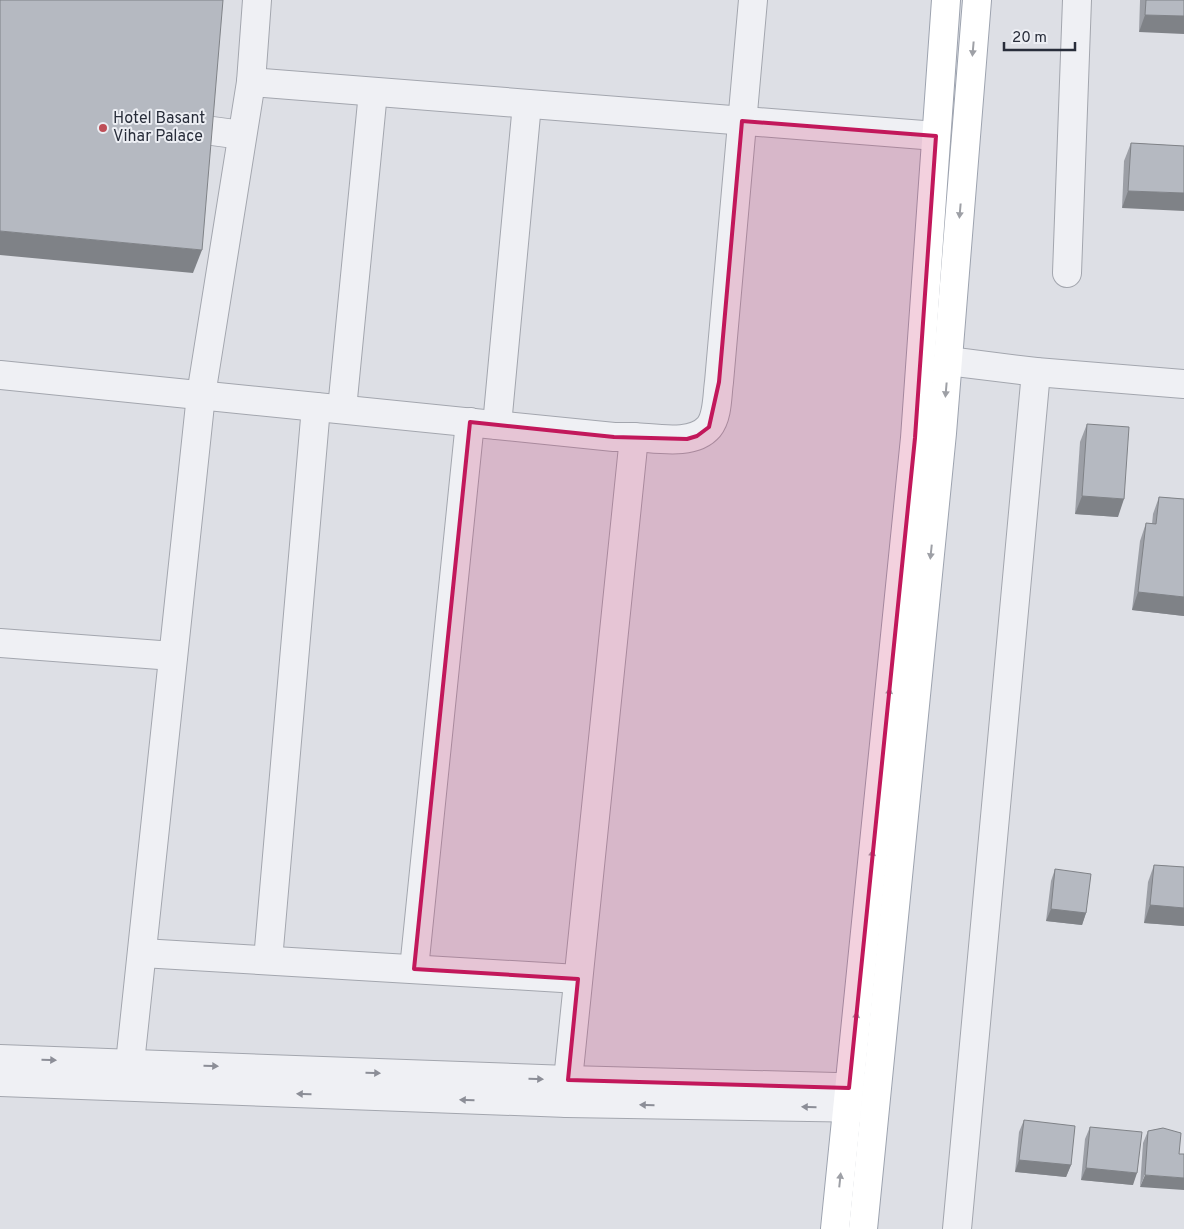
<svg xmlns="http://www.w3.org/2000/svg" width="1184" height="1229" viewBox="0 0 1184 1229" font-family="Overpass,sans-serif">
<rect width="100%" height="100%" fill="#dddfe5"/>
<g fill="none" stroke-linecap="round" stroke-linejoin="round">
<g stroke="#a3a6ae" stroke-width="30">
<g id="street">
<polyline points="251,82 936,136"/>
<polyline points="175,126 242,135"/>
<polyline points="1067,273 1077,0"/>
<polyline points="948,361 1036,372 1184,384"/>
<polyline points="0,375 614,437 634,437 568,1080 567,1103"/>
<polyline points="342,409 373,92"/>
<polyline points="497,425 527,104"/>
<path d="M 634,437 C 656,438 693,446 709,427 C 718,416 717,395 719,382 L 753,0"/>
<polyline points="0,643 173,656"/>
<polyline points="142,953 578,979"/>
<polyline points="268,960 316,407"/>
<polyline points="414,969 470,422"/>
<polyline points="0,1059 568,1080 873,1088"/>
<polyline points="130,1063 201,395 251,82 257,0"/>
<polyline points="0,1082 567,1103 871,1108"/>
<polyline points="957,1229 1036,372"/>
</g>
</g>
<g stroke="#9da3af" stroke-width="30">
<g id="primary">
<polyline points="835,1229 915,438 946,0"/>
<polyline points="863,1229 942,433 977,0"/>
</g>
</g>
<use href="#street" stroke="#eff0f4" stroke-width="28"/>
<use href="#primary" stroke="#fff" stroke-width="28"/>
</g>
<g fill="#9c9fa6">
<polygon points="1140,0 1184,0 1139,32"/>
<polygon points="1131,143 1184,146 1122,208 1124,161"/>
<polygon points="1087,424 1118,517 1075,514 1080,442"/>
<polygon points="1159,497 1184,499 1184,616 1132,610 1140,541 1146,523 1152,524 1153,514"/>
<polygon points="1154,865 1184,867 1184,926 1144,923 1148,882"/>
<polygon points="1055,869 1086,913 1082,925 1046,921 1051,881"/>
<polygon points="1024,1120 1071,1165 1066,1177 1015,1172 1019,1132"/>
<polygon points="1090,1127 1133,1185 1081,1180 1085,1139"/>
<polygon points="1163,1128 1140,1187 1143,1143 1148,1131"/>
</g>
<g fill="#7f8287">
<polygon points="1145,15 1184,16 1184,34 1139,32"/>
<polygon points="1128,191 1184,193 1184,211 1122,208"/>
<polygon points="0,231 202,250 193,273 0,255"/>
<polygon points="1082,496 1124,499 1118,517 1075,514"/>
<polygon points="1138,592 1184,597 1184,616 1132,610"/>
<polygon points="1150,905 1184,908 1184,926 1144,923"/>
<polygon points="1051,909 1086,913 1082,925 1046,921"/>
<polygon points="1019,1160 1071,1165 1066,1177 1015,1172"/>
<polygon points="1086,1168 1137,1173 1133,1185 1081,1180"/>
<polygon points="1145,1175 1184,1178 1184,1190 1140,1187"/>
</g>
<g fill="#b5b9c1" stroke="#7f8287">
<polygon points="0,0 223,0 202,250 0,231"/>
<polygon points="1146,0 1184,0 1184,16 1145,15"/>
<polygon points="1131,143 1184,146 1184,193 1128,191"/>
<polygon points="1087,424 1129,427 1124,499 1082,496"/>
<polygon points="1159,497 1184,499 1184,597 1138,592 1146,523 1156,524"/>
<polygon points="1154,865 1184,867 1184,908 1150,905"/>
<polygon points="1055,869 1091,874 1086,913 1051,909"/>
<polygon points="1024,1120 1075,1126 1071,1165 1019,1160"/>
<polygon points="1090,1127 1142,1132 1137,1173 1086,1168"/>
<polygon points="1163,1128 1181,1133 1179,1154 1184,1154 1184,1178 1145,1175 1148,1131"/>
</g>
<defs><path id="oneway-solid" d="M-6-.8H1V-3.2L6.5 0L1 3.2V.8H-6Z" transform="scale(1.25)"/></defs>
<g fill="#9ea0a6">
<use href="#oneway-solid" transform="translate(973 49) rotate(95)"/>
<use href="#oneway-solid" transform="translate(960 211) rotate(95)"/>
<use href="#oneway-solid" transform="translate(946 390) rotate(95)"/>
<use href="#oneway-solid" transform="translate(931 552) rotate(96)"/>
<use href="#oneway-solid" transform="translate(889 695) rotate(-84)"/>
<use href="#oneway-solid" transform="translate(872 857) rotate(-84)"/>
<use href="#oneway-solid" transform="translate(856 1019) rotate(-84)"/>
<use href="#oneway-solid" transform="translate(840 1180) rotate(-84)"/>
</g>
<g fill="#8c8e97">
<use href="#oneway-solid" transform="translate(49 1060) rotate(2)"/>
<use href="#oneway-solid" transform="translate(211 1066) rotate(2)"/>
<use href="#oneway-solid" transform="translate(373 1073) rotate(2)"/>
<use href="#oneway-solid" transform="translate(536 1079) rotate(2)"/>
<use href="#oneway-solid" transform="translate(304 1094) rotate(-178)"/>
<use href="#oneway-solid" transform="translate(467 1100) rotate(-178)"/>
<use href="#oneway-solid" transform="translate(647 1105) rotate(-179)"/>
<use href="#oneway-solid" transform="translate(809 1107) rotate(-179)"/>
</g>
<path fill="#c2185b" fill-opacity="0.2" stroke="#c2185b" stroke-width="4" stroke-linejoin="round" d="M 742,121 L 936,136 L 915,438 L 849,1088 L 568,1080 L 578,979 L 414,969 L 470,422 L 614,437 L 687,439 L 697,436 L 709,427 L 719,382 Z"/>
<circle fill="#be4e57" stroke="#eceef3" stroke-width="2" cx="103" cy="128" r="5"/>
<g text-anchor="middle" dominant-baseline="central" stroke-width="4" stroke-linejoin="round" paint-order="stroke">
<g font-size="16" fill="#282d3a" stroke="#eceef3" text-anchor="start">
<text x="113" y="119">Hotel Basant<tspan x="113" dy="18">Vihar Palace</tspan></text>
</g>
</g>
<path d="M1004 42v8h71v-8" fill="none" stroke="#282d3a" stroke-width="2.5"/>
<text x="1012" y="42" font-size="15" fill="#282d3a" stroke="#eceef3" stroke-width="4" paint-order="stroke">20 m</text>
</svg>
